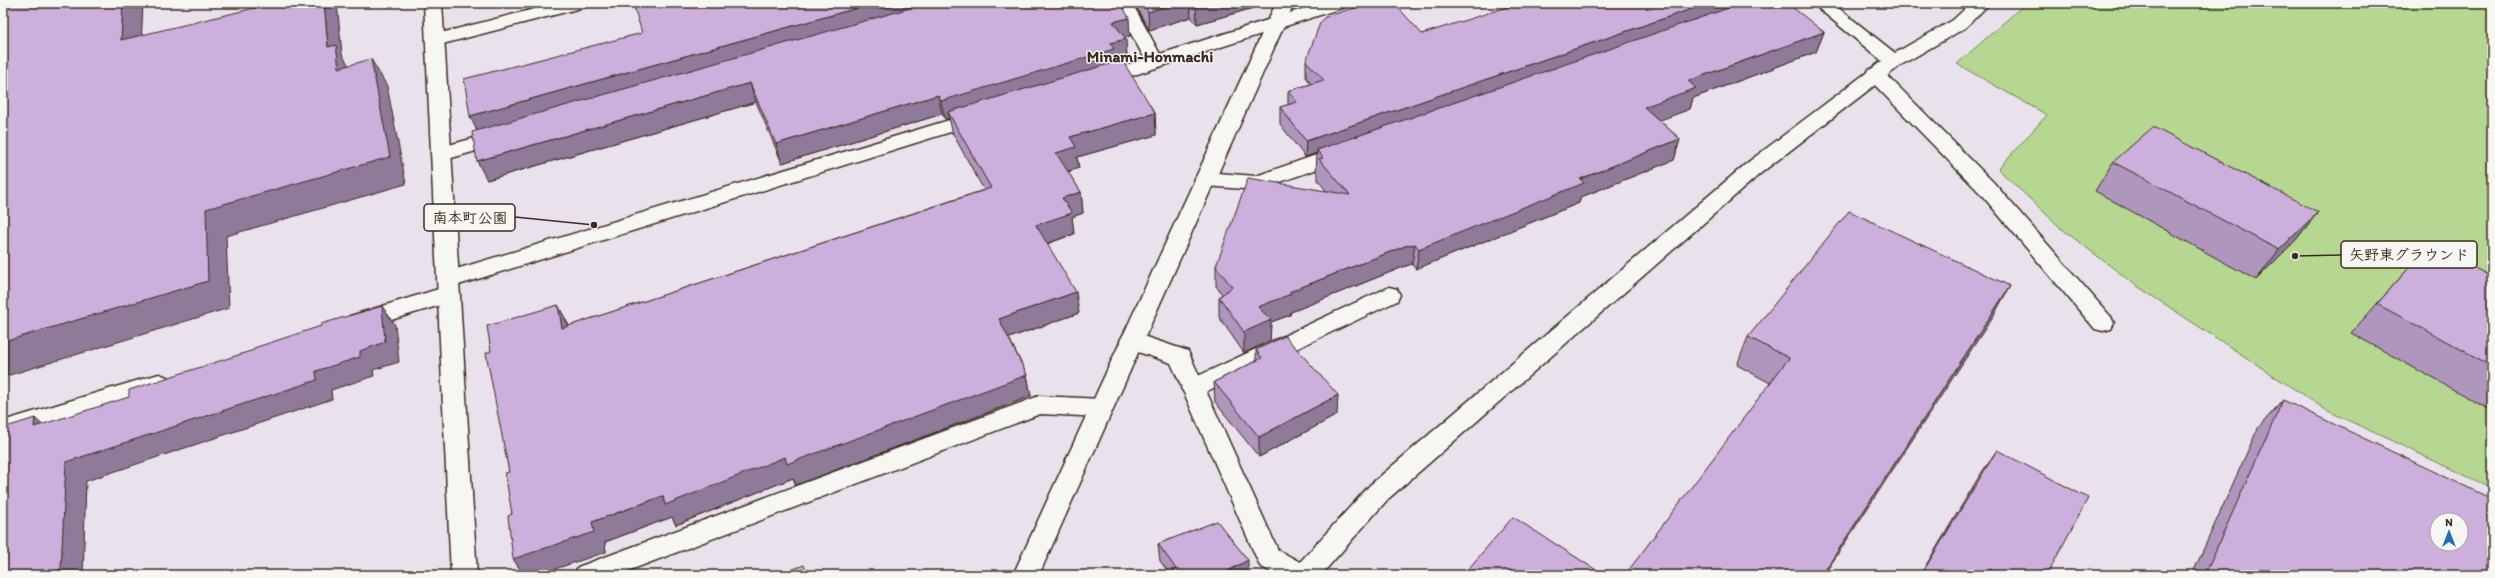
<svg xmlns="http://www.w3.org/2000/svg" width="2495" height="578" viewBox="0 0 2495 578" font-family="Itim,'Klee One',sans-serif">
<rect width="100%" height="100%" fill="#e9e1eb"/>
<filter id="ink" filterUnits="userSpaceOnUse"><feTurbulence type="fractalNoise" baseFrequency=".025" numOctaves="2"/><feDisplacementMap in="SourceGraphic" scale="8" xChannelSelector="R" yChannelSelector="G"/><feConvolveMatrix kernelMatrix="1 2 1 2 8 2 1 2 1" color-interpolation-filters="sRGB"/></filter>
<g filter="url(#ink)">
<polygon fill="#b5d791" stroke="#788058" points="2026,3 2492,3 2492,488 2326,410 2134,284 2062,229 1998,169 2047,115 1957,64"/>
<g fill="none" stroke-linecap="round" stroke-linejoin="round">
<g stroke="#3b2a1e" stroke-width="3">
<g id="lane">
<polygon points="1875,68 1882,70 1994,183 2111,317 2114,323 2111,329 2103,331 2095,329 1980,193 1868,78 1866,74 1868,70"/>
<polygon points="1345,145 1352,147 1355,152 1352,157 1257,190 1205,186 1198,184 1195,179 1198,174 1205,172 1256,176"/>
<polygon points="1389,287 1397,289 1400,295 1397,301 1201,394 1193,397 1185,394 1181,388 1185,382"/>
<polygon points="1039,396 1102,399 1110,401 1114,408 1110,415 1102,417 1040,414 617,575 574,575 578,567"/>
</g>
</g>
<g stroke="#3b2a1e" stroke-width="3">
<g id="street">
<polygon points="558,3 588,3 585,7 435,46 429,44 426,40 429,36"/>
<polygon points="1114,3 1132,3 1160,54 1321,3 1348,3 1345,7 1100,86 1093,84 1091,80 1093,76 1145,59"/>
<polygon points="1812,3 1832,3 1895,53 1953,20 1971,3 1990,3 1965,28 1901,65 1761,173 1388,499 1321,575 1276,575 1260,566 1171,363 1123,347 1120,341 1123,335 1131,332 1188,351 1278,550 1300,562 1370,485 1747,163 1882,61"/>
<polygon points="979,111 986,113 989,117 986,121 452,287 457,288 460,294 457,300 358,330 350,328 347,322 350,316 445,287 440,286 437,280 440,274"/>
<polygon points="504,130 511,131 514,136 511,141 441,161 434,159 431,154 434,149"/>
<polygon points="159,374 167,377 171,383 167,389 3,441 3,421"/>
</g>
</g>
<g stroke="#3b2a1e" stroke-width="3">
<g id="secondary">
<polygon points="424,3 442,3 477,575 451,575"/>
<polygon points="1276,3 1294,3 1039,575 1013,575"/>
</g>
</g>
<use href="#lane" fill="#f6f6f2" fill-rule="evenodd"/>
<use href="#street" fill="#f6f6f2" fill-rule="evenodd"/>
<use href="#secondary" fill="#f6f6f2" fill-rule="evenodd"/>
</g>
<g fill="#af96bd" stroke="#3b2a1e">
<polygon points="1134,3 1271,3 1197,24 1191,17 1149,30"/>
<polygon points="1824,32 1816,52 1693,98 1690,109 1659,120 1680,139 1674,160 1581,197 1579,203 1416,269 1412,264 1403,267 1291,312 1290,315 1271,322 1270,341 1244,353 1219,317 1219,297 1222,294 1216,286 1216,266 1327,192 1318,180 1318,174 1316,171 1317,153 1305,157 1280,124 1280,107 1288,105 1288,91 1311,84 1306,77 1306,61"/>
<polygon points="1130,36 1125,38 1127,57 1115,61 1115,62 1155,113 1156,135 1077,157 1079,168 1068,172 1081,192 1083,213 1072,217 1074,234 1047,244 1079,313 1009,338 1027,375 1031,396 796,485 793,478 676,525 672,517 605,542 606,552 512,514 509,472 491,351 558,305 569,326 984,190 953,134 949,118 945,119 942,114 782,163 756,102 487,180 477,131 470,116"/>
<polygon points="2113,162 2318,212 2295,241 2256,280 2095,191"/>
<polygon points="2415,261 2421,264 2492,277 2492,411 2351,333"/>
<polygon points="1994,315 1770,383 1737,365 1748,337"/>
<polygon points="1256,350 1337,415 1259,457 1215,402 1214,382 1256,361"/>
<polygon points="2283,400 2492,575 2192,575 2258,428"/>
<polygon points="1997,450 2047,575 1920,575 1980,475"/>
<polygon points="1158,544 1248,560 1169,573 1160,561"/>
</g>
<g fill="#8f7a9a" stroke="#3b2a1e">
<polygon points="123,3 143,3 140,67 121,40"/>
<polygon points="324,3 337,3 342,54 352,71 339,68 328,47"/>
<polygon points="875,3 944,3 479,135 470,116"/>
<polygon points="1176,3 1190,3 1191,17 1149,30 1148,12"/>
<polygon points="1206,3 1271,3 1197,24 1196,6"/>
<polygon points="1709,3 1751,3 1317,150 1317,153 1305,157 1306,141"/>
<polygon points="1129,18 1130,36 1115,41 1113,22"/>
<polygon points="1824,32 1816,52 1693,98 1690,109 1639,128 1644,107 1688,81"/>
<polygon points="1126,39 1127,57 1115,61 1115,67 948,112 949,118 945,119 941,101 1110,43"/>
<polygon points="371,59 387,86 406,184 226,236 229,308 3,377 3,342 206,209"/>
<polygon points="750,83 756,102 487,180 477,161"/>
<polygon points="938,95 942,114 782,163 776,144"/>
<polygon points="1155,113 1156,135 1077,157 1079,168 1058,174 1056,153 1070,137"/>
<polygon points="1680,139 1674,160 1581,197 1579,203 1416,269 1419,249 1580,179"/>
<polygon points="1081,192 1083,213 1072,217 1074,234 1039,246 1036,225 1062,198"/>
<polygon points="2318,212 2295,241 2256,280 2279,250"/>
<polygon points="1415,244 1412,264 1403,267 1291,312 1290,315 1271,322 1270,341 1244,353 1244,332 1258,307 1289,292 1405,246"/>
<polygon points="2010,286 1994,315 1824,575 1822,575"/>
<polygon points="1076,292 1079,313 1003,340 999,319"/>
<polygon points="558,305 569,326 562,328"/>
<polygon points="382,306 395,325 399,362 373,370 374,376 331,390 332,399 86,481 83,575 44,575 66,462 316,371 360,351"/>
<polygon points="1027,375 1031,396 796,485 793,478 676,525 672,517 605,542 606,552 537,575 524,575 513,559 592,522 663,496 785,457"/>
<polygon points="1338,395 1337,415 1259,457 1259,437"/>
<polygon points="35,418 55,437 34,427"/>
<polygon points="1248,560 1248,575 1228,575 1228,571"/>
</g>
<g fill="#ccafdc" stroke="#3b2a1e" fill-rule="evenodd">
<polygon points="3,3 123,3 121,40 263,6 263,3 324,3 328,47 336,45 339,68 371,59 390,157 206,209 208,281 3,342"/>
<polygon points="633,3 875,3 470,116 464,79 642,33"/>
<polygon points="928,3 1121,3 1129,18 1113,22 1126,39 1110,43 1114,49 941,101 938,95 776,144 750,83 477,161 472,132"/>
<polygon points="1143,3 1176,3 1148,12"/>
<polygon points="1194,3 1206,3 1196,6"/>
<polygon points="1375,3 1394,3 1422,34 1520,3 1709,3 1306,141 1280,107 1297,102 1288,91 1324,80 1306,61 1320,23 1325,17 1347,10"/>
<polygon points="1743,3 1787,3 1824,32 1688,81 1696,88 1644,107 1680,139 1580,179 1584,183 1419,249 1415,244 1405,246 1289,292 1291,294 1258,307 1271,320 1244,332 1219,297 1232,287 1216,266 1248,178 1350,195 1319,159 1323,158 1317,150"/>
<polygon points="1122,60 1155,113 1070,137 1076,147 1056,153 1081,192 1062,198 1072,213 1036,225 1076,292 999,319 1027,375 787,464 785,457 665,505 663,496 592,522 594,532 513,559 508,516 512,514 505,473 509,472 486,353 491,351 487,326 558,305 562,328 991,188 948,112"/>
<polygon points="2153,127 2318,212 2279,250 2113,162"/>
<polygon points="1849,211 2010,286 1822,575 1625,575 1789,358 1748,337"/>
<polygon points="2436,248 2492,277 2492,366 2377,304 2415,261 2421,264"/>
<polygon points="382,306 385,342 360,351 360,357 316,371 317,380 66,462 61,569 44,575 3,575 3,428 35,418 34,427 129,397 129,390 254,350 254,348 321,326 321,324"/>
<polygon points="1285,336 1338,395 1259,437 1214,382 1262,358 1256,350"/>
<path d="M 2283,400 L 2492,499 L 2492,575 L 2206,575 L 2205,574 ZM 2437,520 L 2461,520 L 2461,544 L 2437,544 Z"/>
<polygon points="1997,450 2088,498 2047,575 2001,575 1990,569 1987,575 1921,575"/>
<polygon points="1513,517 1604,575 1463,575"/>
<polygon points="1217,521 1248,560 1228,571 1231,575 1165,575 1176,569 1158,544"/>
<polygon points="804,565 807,575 778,575"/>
</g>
</g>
<g text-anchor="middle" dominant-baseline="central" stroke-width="3" stroke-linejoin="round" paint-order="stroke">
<g font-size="16" font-weight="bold" fill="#3b2a1e" stroke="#f6f6f2">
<text x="1150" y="56">Minami-Honmachi</text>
</g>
</g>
<path fill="none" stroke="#3b2a1e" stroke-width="1.5" d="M594 225L515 217M2295 256L2341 255"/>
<g fill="#3b2a1e" stroke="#f6f6f2" stroke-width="1.5">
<circle cx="594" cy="225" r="4"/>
<circle cx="2295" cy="256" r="4"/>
</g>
<g fill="#f6f6f2" stroke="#3b2a1e" stroke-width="1.5">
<rect x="424" y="204" width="91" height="27" rx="4"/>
<rect x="2341" y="241" width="136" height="27" rx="4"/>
</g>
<g font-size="15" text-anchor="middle" font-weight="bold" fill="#3b2a1e">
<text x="470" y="223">南本町公園</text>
<text x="2409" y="260">矢野東グラウンド</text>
</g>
<rect width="2495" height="578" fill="none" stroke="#f6f6f2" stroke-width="16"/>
<rect x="8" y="8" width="2479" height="562" fill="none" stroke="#3b2a1e" stroke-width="1.5" filter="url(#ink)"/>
<g transform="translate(2449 532)"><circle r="19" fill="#f6f6f2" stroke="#aba49d"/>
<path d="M0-3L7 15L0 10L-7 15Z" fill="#1f6fb2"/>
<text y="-6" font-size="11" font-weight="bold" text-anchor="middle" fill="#3b2a1e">N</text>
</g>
</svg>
